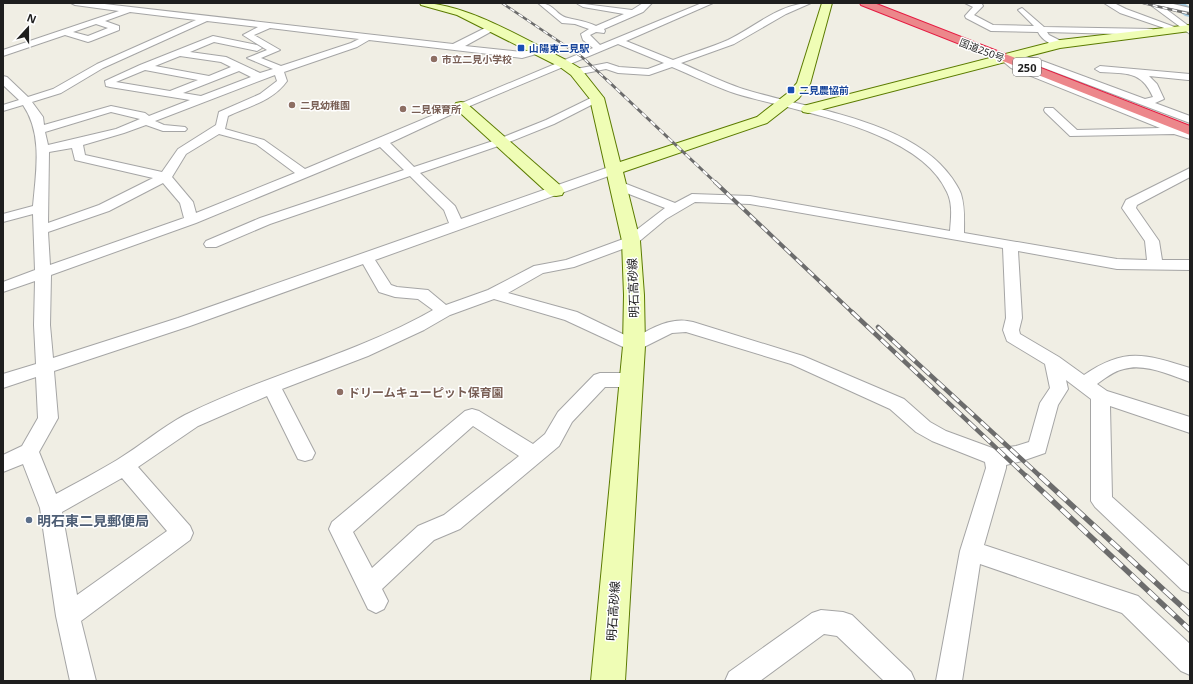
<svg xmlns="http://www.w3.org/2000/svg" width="1193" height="684" viewBox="0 0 1193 684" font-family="'Noto Sans','Noto Sans JP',sans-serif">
<rect width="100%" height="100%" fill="#f0eee4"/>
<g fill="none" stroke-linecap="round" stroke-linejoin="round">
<polygon fill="#a2c9e0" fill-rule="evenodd" points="1168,3 1184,3 1190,7 1190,17 1185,16"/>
<g stroke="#a5a5a5" stroke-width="2">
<g id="street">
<path d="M 71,3 L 96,3 L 453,44 L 491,25 L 495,28 L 494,30 L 465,46 L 522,52 L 537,48 L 542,51 L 540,53 L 522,58 L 369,40 L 357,47 L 284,72 L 287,81 C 273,101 249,106 228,116 L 225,129 L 264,140 L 305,169 L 593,48 L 583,40 L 581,34 L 589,29 L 575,24 L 562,23 L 538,3 C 555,3 556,16 568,18 C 580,21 585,21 596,26 L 624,14 L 583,7 L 576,3 L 632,10 L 643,3 L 652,3 L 643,12 L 604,29 L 605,31 L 604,33 L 596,32 L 590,35 L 600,45 L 702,3 L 713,3 L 626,41 L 673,60 C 691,53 710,48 728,40 C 755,27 780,3 811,3 L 786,14 L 734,44 L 681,63 C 702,72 722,82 743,89 C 807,109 912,120 952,178 C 955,183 959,188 961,194 C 965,207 964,219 964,233 L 1117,259 L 1147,260 L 1145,241 L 1122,208 L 1126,200 L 1190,168 L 1190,177 L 1137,205 L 1136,208 L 1159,241 L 1162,260 L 1190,260 L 1190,270 L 1117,269 L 1018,251 L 1022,318 L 1019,330 L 1020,334 L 1059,357 L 1084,375 C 1125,347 1145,354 1190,368 L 1190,382 C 1170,375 1145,363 1124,369 C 1114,371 1105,378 1097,384 L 1107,391 L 1190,417 L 1190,433 L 1110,406 L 1112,497 L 1190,567 L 1190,593 L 1182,590 L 1095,507 L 1091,501 L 1091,399 L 1066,380 L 1068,389 L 1058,405 L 1045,453 L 1022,461 L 1006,465 L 1006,468 L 984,545 L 1138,596 L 1190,644 L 1190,675 L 1181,671 L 1122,613 L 980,564 L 962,681 L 936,681 L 960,551 L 986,468 L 985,462 L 932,441 L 916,432 L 890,409 L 791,364 L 686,332 L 672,333 L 634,352 L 565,320 L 494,299 L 450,315 L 424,330 L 368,356 L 282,389 L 315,453 L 312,459 L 305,461 L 298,459 L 267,396 L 198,426 L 138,467 L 190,526 L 193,533 L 190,540 L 81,621 L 96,681 L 70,681 L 56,616 L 40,508 L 23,464 L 3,472 L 3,455 L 22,446 L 38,418 L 36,377 L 3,388 L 3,374 L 36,364 L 34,325 L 35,281 L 3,292 L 3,282 L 35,270 L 33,214 L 3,222 L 3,214 L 33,206 C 36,172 43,134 23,105 L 3,111 L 3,105 L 19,100 L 3,85 L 3,76 L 7,77 L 28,97 L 53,89 L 97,64 L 196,20 L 130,12 L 105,21 L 119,26 L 119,30 L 91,41 L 88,42 L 65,35 L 3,56 L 3,50 L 119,11 L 75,5 ZM 207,21 L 258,27 L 243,35 L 267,50 L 247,58 L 273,69 L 260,73 L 226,57 L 190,52 L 214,42 L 257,51 L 262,48 L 257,45 L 213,36 L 140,65 L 105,81 L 106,86 L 110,87 L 190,100 L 149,116 L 145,113 L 111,106 L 44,125 L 43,117 L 32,102 L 61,93 L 103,68 ZM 96,24 L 108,28 L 88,36 L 73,32 ZM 270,28 L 359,39 L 351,43 L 281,66 L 261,58 L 280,50 L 254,35 ZM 618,44 L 664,63 L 648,69 L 619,67 L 607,63 L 576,69 L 571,72 L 576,75 L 606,69 L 618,73 L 649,75 L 672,67 C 694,76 715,87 737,94 C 797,112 919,129 947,192 C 953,204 951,218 950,231 L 750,196 L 692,194 L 675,203 L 616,180 L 610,184 L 611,187 L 665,208 L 626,238 L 566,260 L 534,266 L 488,290 L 446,305 L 428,290 L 397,287 L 391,285 L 375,260 L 617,173 L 619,170 L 613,166 L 609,167 L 461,219 L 455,206 L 420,173 L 504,144 L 554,124 L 601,100 L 602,98 L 601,96 L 597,95 L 546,120 L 496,140 L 414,167 L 390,143 L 465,108 ZM 180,56 L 221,62 L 231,67 L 209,76 L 155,66 ZM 145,70 L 198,80 L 170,91 L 116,82 ZM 239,71 L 251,77 L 201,96 L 183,93 ZM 275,75 L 277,81 L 260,94 L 219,112 L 216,125 L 178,149 L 162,172 L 85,155 L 83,145 L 124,133 L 146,125 L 163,131 L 185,131 L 187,129 L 185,127 L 164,125 L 155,121 ZM 111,112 L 140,119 L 116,129 L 48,145 L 45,132 ZM 219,134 L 256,144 L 295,173 L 196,213 L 193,202 L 172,177 L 186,154 ZM 380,147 L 404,170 L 260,218 L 206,241 L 204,244 L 206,247 L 216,247 L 270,224 L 410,176 L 444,210 L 449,223 L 178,318 L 53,358 L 50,325 L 51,275 L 196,223 ZM 72,148 L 75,160 L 153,178 L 99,205 L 48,223 L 49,152 ZM 163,183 L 180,203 L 184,218 L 50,265 L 48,232 L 109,211 ZM 695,202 L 750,204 L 1003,248 L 1006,318 L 1003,330 L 1007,341 L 1045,364 L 1050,388 L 1040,403 L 1029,442 L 1016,446 L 995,449 L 946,431 L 930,422 L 904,399 L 803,356 L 693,322 C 672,316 651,328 633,339 L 577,312 L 508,293 L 543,273 L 574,267 L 636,244 L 666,219 ZM 363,264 L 379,292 L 395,297 L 418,299 L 433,310 C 354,355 265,375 185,415 C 161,428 140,446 117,460 C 97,472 76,483 56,494 L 39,452 L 58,418 L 54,371 L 190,326 ZM 122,478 L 167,531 L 77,595 L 62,512 Z"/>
<path d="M 965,3 L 982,4 L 983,6 L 974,15 L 993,25 L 1034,26 L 1018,10 L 1022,8 L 1044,27 L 1152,29 L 1156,32 L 1152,35 L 1047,32 L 1049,35 L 1063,42 L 1063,46 C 1054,48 1042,40 1038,32 L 991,31 L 966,18 L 965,16 L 973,7 Z"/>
<polygon points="1104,3 1114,3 1126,9 1180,29 1176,32 1173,31 1120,13"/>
<polygon points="1148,3 1169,3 1190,8 1190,12 1162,6 1190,27 1190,34"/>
<path d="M 1012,53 L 1037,59 L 1145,99 L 1153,97 C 1141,70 1126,74 1100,72 L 1095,69 L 1100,66 L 1190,74 L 1190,80 L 1188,80 L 1149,76 L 1157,84 L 1164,99 L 1155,103 L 1190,116 L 1190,123 L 1031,63 L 1011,58 L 1017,64 L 1190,132 L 1190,139 L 1174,134 L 1070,136 L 1045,112 L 1044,110 L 1045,108 L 1053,108 L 1077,130 L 1160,128 L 1011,68 L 999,58 Z"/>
<path d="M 600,373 L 631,373 L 637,375 L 640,380 L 637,385 L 631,387 L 605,387 L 572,422 L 559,446 L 460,529 L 434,540 L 382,589 L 388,601 L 384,609 L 376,613 L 368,609 L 329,529 L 332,522 L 465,411 L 472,409 L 479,411 L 533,444 L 545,434 L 558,412 L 594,375 ZM 473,426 L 519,456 L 444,515 L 418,526 L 372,568 L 353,532 Z"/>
<polygon points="821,610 843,612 852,615 911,672 915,681 884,681 837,636 824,634 760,681 725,681 729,672 812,613"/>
</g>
</g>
<g stroke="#5b7b00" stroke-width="2">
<g id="secondary">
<path d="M 420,3 C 467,3 525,40 568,61 L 581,69 L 604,98 L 620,162 L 757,117 L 789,92 L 797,83 L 822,3 L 832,3 L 810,84 L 799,98 L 767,123 L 623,172 L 640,241 L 644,295 L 645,346 L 625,681 L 591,681 L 623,346 L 624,295 L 622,241 L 590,99 L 571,75 L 560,67 L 457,15 L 421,5 Z"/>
<polygon points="1190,25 1190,31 1060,48 808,113 803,112 801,109 803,106 1060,40"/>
<polygon points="461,102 466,103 562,187 564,191 562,195 556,196 550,195 456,109 454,106 456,103"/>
</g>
</g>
<g stroke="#e51a41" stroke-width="2">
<polygon id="highway" points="860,3 874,3 1190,126 1190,135 861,5"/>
</g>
<use href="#street" fill="#fff" fill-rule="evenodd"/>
<use href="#secondary" fill="#effdb5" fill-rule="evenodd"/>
<use href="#highway" fill="#ec878b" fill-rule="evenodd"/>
<g stroke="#6c6c6c" stroke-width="2.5">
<g id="rail-far4">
<polyline points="502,3 582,57 608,81"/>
<polyline points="1143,3 1190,14"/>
</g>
</g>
<g stroke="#6c6c6c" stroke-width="3">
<polyline id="rail-far3" points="607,80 716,183"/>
</g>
<g stroke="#6c6c6c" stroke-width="4">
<polyline id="rail-far2" points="715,182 853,313"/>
</g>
<g stroke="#6c6c6c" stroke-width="4.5">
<g id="rail-far1">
<polyline points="852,312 1027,477"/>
<polyline points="878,327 1041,477"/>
</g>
</g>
<g stroke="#6c6c6c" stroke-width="5.5">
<g id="rail">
<polyline points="1026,476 1190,630"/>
<polyline points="1040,476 1190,614"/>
</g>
</g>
<use href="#rail-far4" stroke="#fff" stroke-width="1.5" stroke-dasharray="5" stroke-linecap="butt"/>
<use href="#rail-far3" stroke="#fff" stroke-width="2" stroke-dasharray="6" stroke-linecap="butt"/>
<use href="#rail-far2" stroke="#fff" stroke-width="2.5" stroke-dasharray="8" stroke-linecap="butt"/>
<use href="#rail-far1" stroke="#fff" stroke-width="3" stroke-dasharray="10" stroke-linecap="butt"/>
<use href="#rail" stroke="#fff" stroke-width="4" stroke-dasharray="12" stroke-linecap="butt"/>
</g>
<g fill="#1a4fb4" stroke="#fff" stroke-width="1.5">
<rect x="517" y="44" width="8" height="8" rx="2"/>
<rect x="787" y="86" width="8" height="8" rx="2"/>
</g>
<g fill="#8d6e63" stroke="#fff" stroke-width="1.5">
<circle cx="434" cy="59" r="4"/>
<circle cx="292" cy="105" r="4"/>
<circle cx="403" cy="109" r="4"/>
<circle cx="340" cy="392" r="4"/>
</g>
<circle fill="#5c6f8a" stroke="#fff" stroke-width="1.5" cx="29" cy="520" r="4"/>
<g text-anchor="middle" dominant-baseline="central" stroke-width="3" stroke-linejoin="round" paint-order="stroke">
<g font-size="10" font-weight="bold" fill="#164399" stroke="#fff" text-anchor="start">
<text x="529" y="48">山陽東二見駅</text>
<text x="799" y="90">二見農協前</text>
</g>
<g font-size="10" fill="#1e1e1e" stroke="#fff">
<text transform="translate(982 50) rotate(21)">国道250号</text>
</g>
<g font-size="10" font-weight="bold" fill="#785e54" stroke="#fff" text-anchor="start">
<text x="442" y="59">市立二見小学校</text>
<text x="300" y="105">二見幼稚園</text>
<text x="411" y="109">二見保育所</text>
</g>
<rect fill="#fff" stroke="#626262" stroke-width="1" x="1013" y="58" width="28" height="18" rx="3"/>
<g font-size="11" font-weight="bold" fill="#1e1e1e">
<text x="1027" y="67">250</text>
</g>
<g font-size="12" fill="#1e1e1e" stroke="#fff">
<text transform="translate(633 288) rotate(-92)">明石高砂線</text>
<text transform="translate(613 611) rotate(-86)">明石高砂線</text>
</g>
<g font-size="12" font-weight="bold" fill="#785e54" stroke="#fff" text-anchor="start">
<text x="348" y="392">ドリームキューピット保育園</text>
</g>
<g font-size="14" font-weight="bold" fill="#4e5e75" stroke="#fff" text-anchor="start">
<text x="37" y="520">明石東二見郵便局</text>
</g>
</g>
<rect width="1193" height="684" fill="none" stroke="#1e1e1e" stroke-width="8"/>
<g transform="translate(28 28) rotate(21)" stroke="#ffffff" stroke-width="3" paint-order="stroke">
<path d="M0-3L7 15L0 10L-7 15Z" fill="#1e1e1e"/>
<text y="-6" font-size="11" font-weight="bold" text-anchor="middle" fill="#1e1e1e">N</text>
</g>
</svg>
